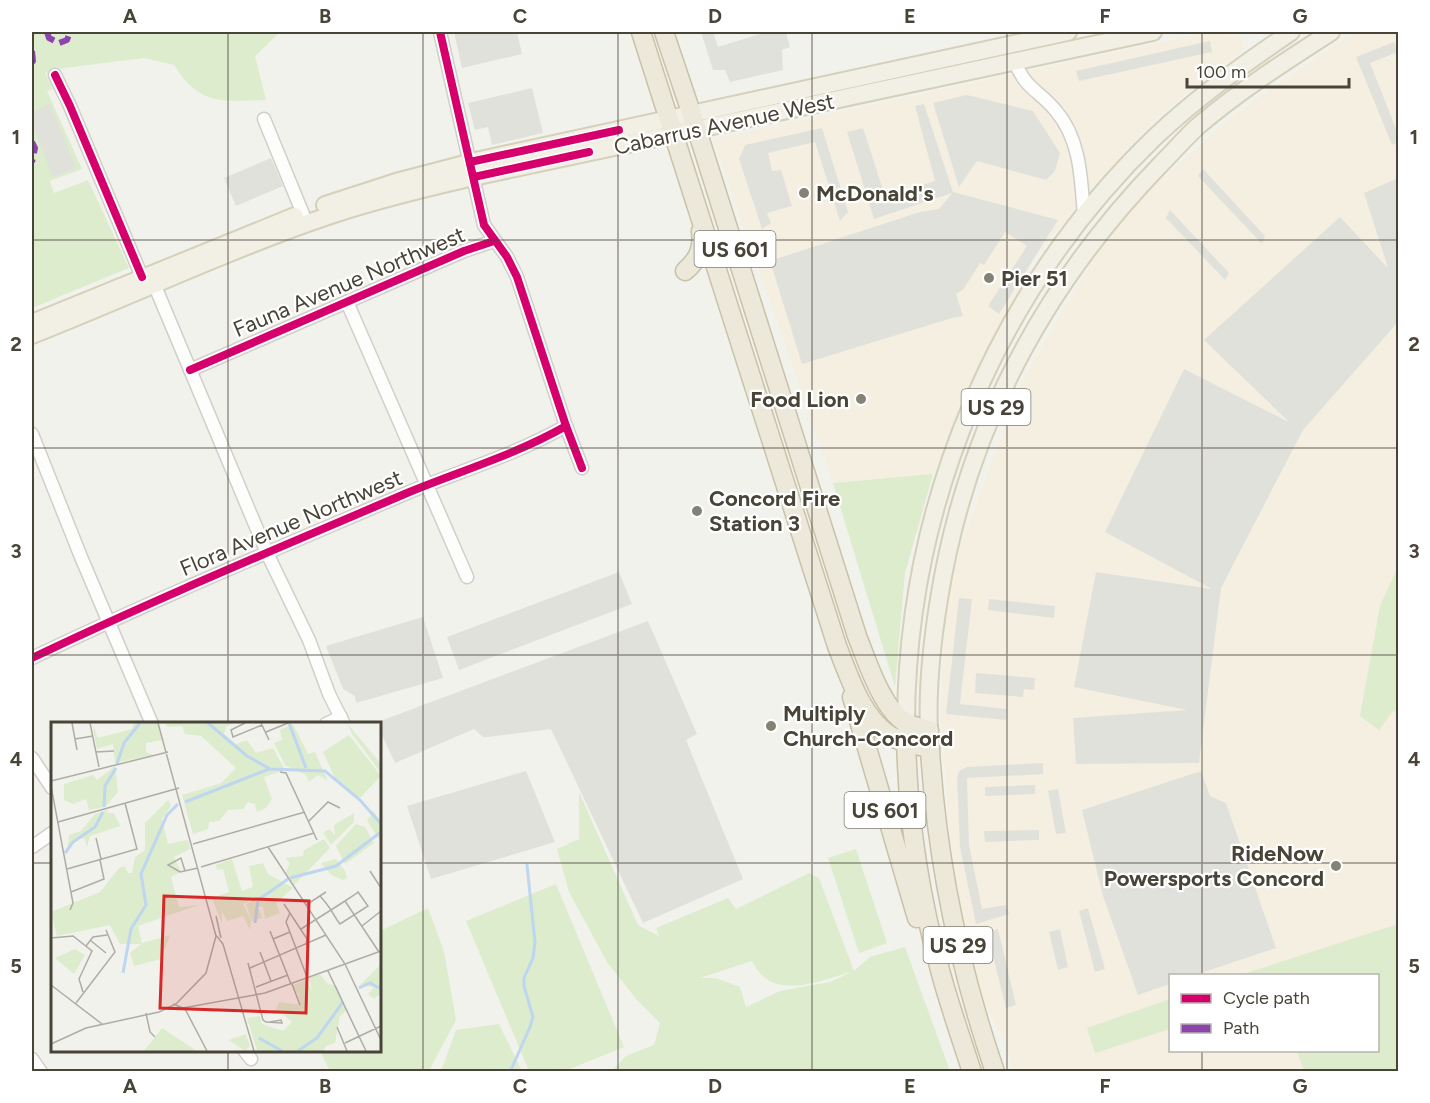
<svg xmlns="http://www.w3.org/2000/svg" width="1430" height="1103" viewBox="0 0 1430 1103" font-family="Figtree,sans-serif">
<rect width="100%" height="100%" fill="#f2f2ed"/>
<g fill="#f4efe0">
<polygon points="1208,32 1242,37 1244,49 1158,116 1099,180 1034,259 971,390 933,474 833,483 713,139"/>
<polygon points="1359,32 1398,32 1398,567 1380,606 1392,712 1398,710 1398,924 1240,975 1170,976 1170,999 1087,1028 1095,1052 1170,1029 1170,1050 1297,1051 1304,1071 1014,1072 1009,1054 981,994 964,929 949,830 941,709 945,607 961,545 1022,380 1092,261 1141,197 1235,114 1337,43"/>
</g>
<g fill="#dceccd" fill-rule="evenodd">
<path d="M 32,32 L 280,32 L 255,56 L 266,100 C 222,101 201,107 174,65 L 144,58 L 64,68 L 45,73 L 53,89 L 47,91 L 82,169 L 50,181 L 54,193 L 88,180 L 129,268 L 32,308 Z"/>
<polygon points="933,474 905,573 895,687 833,483"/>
<polygon points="1398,567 1398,710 1392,712 1379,730 1360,716 1380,606"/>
<path d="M 579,792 L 638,925 L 659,936 L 656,928 L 728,898 L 736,909 L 809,873 L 819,878 L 854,971 L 870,957 L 905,947 L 950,1071 L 612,1071 L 626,1056 L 654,1045 L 660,1023 L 637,1000 L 607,962 L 569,892 L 557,849 L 579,839 ZM 752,961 C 755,966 758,972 763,976 C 785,997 830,978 853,971 L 830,982 L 780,991 L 746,1007 L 740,987 L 716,978 L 700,978 Z"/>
<polygon points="856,849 887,943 859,953 828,858"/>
<polygon points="556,884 624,1047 565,1071 529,1071 466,921"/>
<polygon points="428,908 444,951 456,1020 429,1071 330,1071 320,1051 380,1050 380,931"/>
<polygon points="1398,924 1398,1071 1304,1071 1297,1051 1378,1050 1378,976 1240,975"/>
<polygon points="1170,999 1170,1029 1095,1053 1087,1028"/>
<polygon points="499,1024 522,1071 441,1071 456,1030"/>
</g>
<g fill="#e1e1dc">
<polygon points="454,32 517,32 522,54 462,68"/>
<polygon points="701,32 713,32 718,47 766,32 786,32 790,47 782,50 783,70 730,82 725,70 713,70"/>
<polygon points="1210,41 1212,52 1079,81 1076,71"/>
<polygon points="1394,42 1398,52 1370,63 1398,134 1398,142 1392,145 1356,57"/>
<polygon points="532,88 543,133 492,145 488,127 475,130 468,103"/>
<polygon points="967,95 1033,111 1060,153 1055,171 1046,180 977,161 959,187 933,103"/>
<polygon points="50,104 76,168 53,177 32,124 32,112"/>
<polygon points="924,104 953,192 1058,220 999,314 988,306 1027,246 1005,232 984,265 980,263 963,290 956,294 963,316 952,318 802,364 770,261 920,212 939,209 952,193 874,219 847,132 863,128 885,196 935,181 915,106"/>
<polygon points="822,128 848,212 840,221 815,142 768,153 772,171 781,170 792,206 767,213 771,223 762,229 739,159 745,145"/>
<polygon points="271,158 283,186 236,206 224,178"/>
<polygon points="1203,169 1265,236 1262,244 1198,176"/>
<polygon points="1398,178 1398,322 1303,430 1221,588 1199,763 1076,764 1073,718 1187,710 1074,687 1096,572 1212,589 1105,532 1184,369 1289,422 1204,340 1340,217 1388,268 1364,193"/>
<polygon points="1170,210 1229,273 1225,280 1166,218"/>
<polygon points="619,572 632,604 459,670 447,637"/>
<polygon points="959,598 972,599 960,704 1007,709 1006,720 946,714"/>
<polygon points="989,599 1055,606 1054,618 988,610"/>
<polygon points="423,617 443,678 356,703 355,696 343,689 326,646"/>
<polygon points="648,621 697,734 686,740 743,879 643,923 551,729 487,737 483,737 474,729 395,763 380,731 380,724 375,723"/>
<polygon points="976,673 1035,678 1034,690 1024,689 1023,697 975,693"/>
<polygon points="1043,763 1043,774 967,778 969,845 982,909 1006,905 1009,914 976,924 960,847 957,778 959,771 967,767"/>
<polygon points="526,771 555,842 431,879 407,806"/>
<polygon points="1201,771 1210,796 1226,803 1276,948 1195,975 1170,976 1170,984 1138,995 1103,896 1082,810"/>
<polygon points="1035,785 1035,794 985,796 985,787"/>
<polygon points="1058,789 1066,833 1056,834 1048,791"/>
<polygon points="1039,830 1039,840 985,842 984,831"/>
<polygon points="1088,908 1105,969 1095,972 1079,911"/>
<polygon points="998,929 1016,1005 1006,1008 987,932"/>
<polygon points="1060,929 1068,967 1058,970 1049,932"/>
</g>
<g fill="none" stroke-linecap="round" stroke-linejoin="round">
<polyline stroke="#bed6ef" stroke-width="3" points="510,1072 530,1027 533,1017 524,986 524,978 533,958 535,942 527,865"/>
<g stroke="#d0cfca" stroke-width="15">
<g id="minor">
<polyline points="440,32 484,225 507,257 517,277 566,426 582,468"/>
<path d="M 1015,62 C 1026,90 1039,90 1056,111 C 1081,140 1081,180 1084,216"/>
<polyline points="55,75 70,106 142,277"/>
<polyline points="264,119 303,214 302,219 292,223"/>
<polyline points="152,279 267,553 309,640 329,694 344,724"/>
<polyline points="347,302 467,577"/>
<polyline points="190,370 464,251 494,241"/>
<polyline points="32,434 81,557 152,724"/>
<path d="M 32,658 C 155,599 281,547 407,493 C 460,471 515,455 566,426"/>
<polyline points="326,724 341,717"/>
<polyline points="32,758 52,788"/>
<polyline points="32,847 52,833"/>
<polyline points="244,1050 251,1059"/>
<polyline points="32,1059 41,1072"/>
</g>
</g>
<g stroke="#d4d0ba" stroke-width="20">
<g id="major">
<polyline points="325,205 396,182 480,160 1068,32"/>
<polyline points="32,323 295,216"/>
<path d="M 32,335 C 131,296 228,250 328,216 C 382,198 437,185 492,173 L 1153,32"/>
<path d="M 906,722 C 907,504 997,289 1155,137 C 1197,97 1244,64 1291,32"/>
<path d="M 929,730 C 927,687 932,642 939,599 C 966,431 1042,287 1160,165 C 1173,152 1185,138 1198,126 C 1239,91 1286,61 1331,32"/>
</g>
</g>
<g stroke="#c9c2a8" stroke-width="21">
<g id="highway">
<path d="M 641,32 L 837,646 C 849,676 861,716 889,735 C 901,743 916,745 930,748"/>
<path d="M 664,32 L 697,130 L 857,636 C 867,661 882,709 906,723 C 913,726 922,728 929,730 C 934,846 957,961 995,1072"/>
<path d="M 685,271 C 699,259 703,248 701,231"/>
<polyline points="852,697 917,918"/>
<path d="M 906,733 C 907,813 919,893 940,970 C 949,1004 961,1038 972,1072"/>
</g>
</g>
<use href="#minor" stroke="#fdfdfc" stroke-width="12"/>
<use href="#major" stroke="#f2efe5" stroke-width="16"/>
<use href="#highway" stroke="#ece9da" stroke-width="18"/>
<g stroke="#8e44ad" stroke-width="6" stroke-dasharray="12 6" stroke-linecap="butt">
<polyline points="47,32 49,38 59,43 67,40 70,32"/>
<polyline points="32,51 33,61 32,63"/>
<polyline points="32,142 35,148 32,162"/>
</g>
<g stroke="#fff" stroke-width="11">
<g id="cycleway">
<polyline points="440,32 484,225 507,257 517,277 566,426 582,468"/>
<polyline points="55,75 70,106 142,277"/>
<polyline points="470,162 619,130"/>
<polyline points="474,177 589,152"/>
<polyline points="190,370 464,251 494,241"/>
<path d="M 32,658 C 155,599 281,547 407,493 C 460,471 515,455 566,426"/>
</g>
</g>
<use href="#cycleway" stroke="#d6006c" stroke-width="8"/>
</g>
<path fill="none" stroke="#494438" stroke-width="1.5" stroke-opacity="0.55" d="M 228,32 L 228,724M 423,32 L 423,1072M 618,32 L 618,1072M 812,32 L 812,1072M 1007,32 L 1007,1072M 1202,32 L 1202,976M 32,240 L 1398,240M 32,448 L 1398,448M 32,655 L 1398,655M 32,863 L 52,863M 380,863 L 1398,863M 228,1050 L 228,1072M 1202,1050 L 1202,1072"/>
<g fill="#848177" stroke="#fff" stroke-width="2">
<circle cx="804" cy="193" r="6"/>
<circle cx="989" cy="278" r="6"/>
<circle cx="861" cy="399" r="6"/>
<circle cx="697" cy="511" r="6"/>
<circle cx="771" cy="726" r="6"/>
<circle cx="1336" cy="866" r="6"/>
</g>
<g text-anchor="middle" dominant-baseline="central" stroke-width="4.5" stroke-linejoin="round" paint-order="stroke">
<g fill="#fff" stroke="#807c74" stroke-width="1.5">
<rect x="694.5" y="231" width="81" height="36" rx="4.5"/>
<rect x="961.5" y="389" width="69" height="36" rx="4.5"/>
<rect x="844.5" y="792" width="81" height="36" rx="4.5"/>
<rect x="923.5" y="927" width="69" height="36" rx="4.5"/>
</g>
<g font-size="21" font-weight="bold" fill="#494438">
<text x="735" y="249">US 601</text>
<text x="996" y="407">US 29</text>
<text x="885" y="810">US 601</text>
<text x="958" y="945">US 29</text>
</g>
<g font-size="22" fill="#494438" stroke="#fff">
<text transform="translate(724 124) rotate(-12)">Cabarrus Avenue West</text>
<text transform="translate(349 282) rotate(-23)">Fauna Avenue Northwest</text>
<text transform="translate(291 523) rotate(-23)">Flora Avenue Northwest</text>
</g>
<g font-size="22" font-weight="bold" fill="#494438" stroke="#fff" text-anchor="start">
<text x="816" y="193">McDonald's</text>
<text x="1001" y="278">Pier 51</text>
<text x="849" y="399" text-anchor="end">Food Lion</text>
<text x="709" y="498">Concord Fire<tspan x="709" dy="25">Station 3</tspan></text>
<text x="783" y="713">Multiply<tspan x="783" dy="25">Church-Concord</tspan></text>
<text x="1324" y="853" text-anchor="end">RideNow<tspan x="1324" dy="25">Powersports Concord</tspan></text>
</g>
</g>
<g transform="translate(51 722)">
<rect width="330" height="330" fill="#f2f2ed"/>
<path d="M 41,1 L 47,16 L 81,7 L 83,1 L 106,1 L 111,18 L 95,21 L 95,30 L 102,33 L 64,41 L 62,22 L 46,27 ZM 113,1 L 183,1 L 175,5 L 173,12 L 185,22 L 196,18 L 205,31 L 222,26 L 234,48 L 213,55 L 221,77 L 215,86 L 206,90 L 204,82 L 197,80 L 192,87 L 177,88 L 168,99 L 158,100 L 157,107 L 142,112 L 131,73 L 170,61 L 185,46 L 150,14 L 134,12 L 131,4 L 117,5 ZM 296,1 L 330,42 L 330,51 L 301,12 ZM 242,2 L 257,32 L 264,30 L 277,59 L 267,53 L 258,60 L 255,53 L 234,43 L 223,21 L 231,18 L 229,8 ZM 298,13 L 330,54 L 309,76 L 285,58 L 272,30 ZM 64,44 L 67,70 L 54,85 L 38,88 L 35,77 L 22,82 L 13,78 L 13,62 L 42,53 L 46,58 ZM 117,78 L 120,84 L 111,97 L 117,122 L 137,118 L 139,127 L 123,135 L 130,150 L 120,155 L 128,185 L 148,183 L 87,204 L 91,221 L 119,213 L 110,237 L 83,244 L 79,231 L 90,222 L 69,222 L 59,203 L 6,214 L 0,190 L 49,170 L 68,146 L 74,144 L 77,151 L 81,151 L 84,135 L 94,128 L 94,101 ZM 57,88 L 56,91 L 63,91 L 69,104 L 39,114 L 36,125 L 34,117 L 25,116 L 16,132 L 18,113 L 30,109 L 44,92 ZM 322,89 L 330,99 L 330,120 L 316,99 ZM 303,91 L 303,100 L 280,123 L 272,111 L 278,107 L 284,113 L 283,103 ZM 305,102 L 314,105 L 323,121 L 294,142 L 285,124 ZM 273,117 L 279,126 L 243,163 L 235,150 L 239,141 L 234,136 L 252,134 L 253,128 ZM 181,137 L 191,169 L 202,165 L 198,144 L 212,141 L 217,152 L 242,166 L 225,181 L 229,191 L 214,197 L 212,185 L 207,184 L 211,196 L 201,199 L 195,182 L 203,177 L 192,182 L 200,198 L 199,208 L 192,194 L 176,199 L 171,189 L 171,202 L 161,176 L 178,170 L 172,147 L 166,148 L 165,143 ZM 285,137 L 294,149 L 296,156 L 292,158 L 280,153 L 270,141 ZM 24,227 L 34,233 L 23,252 L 4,236 ZM 330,242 L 330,271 L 323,277 L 317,272 L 323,265 L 308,264 ZM 269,252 L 276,261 L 286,264 L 296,288 L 289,294 L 284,321 L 275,324 L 272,329 L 206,329 L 196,296 L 209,294 L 211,302 L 232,309 L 241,300 L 232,292 L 214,291 L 225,288 L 228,280 L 250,283 L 247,273 L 250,271 L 246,272 L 242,263 L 255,258 L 261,268 L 257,256 ZM 111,306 L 146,329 L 93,329 ZM 195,312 L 199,324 L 194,329 L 177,318 Z" fill="#dceccd"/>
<path fill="none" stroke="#bed6ef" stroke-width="3" d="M 157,1 L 196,34 L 219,47 L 274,49 L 309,78 L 330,102M 238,1 L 255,46M 66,42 L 73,21 L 89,1M 134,80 L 218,47M 53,85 L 54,64 L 65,46M 14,131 L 22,120 L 44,105 L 52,90M 239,156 L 285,144 L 330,110M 204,201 L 207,178 L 237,157M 72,251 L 80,207 L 95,183 L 90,152 L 116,93 L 127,82M 308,266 L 319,261 L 330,267M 208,316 L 231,329M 247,329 L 266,316 L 292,280"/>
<path fill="none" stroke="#aeaca5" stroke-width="1.5" d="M 21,1 L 26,28M 39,1 L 48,45M 107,1 L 165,214M 194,1 L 180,8 L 182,15 L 211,3M 210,1 L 218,18M 215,10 L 237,1M 24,17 L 42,14M 45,30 L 63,29M 229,50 L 235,51 L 266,118M 0,59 L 117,30M 0,64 L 22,181 L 19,188M 258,99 L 277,80 L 289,86M 7,100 L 128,66M 45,116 L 50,137M 142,122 L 254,90M 217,125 L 294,242 L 330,318M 150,145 L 263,111M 16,147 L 86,127 L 74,81M 134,149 L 130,136 L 117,143 L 129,150 L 147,146M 319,149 L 330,166M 20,170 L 53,157 L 49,138M 294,179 L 328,230M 233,182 L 256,217 L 255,223M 255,183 L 275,170M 239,191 L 235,200 L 256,255M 165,194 L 170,216M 311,204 L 330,189M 250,207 L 272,193 L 280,188 L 294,179 L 306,171 L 307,170 L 317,184 L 289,202 L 286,198 L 280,188 L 275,181 L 269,174M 219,209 L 240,262M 164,212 L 172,222 L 203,329M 0,216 L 22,214 L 41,229 L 28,257 L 32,270M 222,217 L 239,210M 39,218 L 55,231M 35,224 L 42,215 L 56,213M 209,230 L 220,259M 197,241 L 212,298 L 215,300 L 231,301 L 230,298 L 219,300M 199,246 L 275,213M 277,249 L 315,329M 241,262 L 249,283M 0,263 L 51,302M 205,265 L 237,253M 25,281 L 64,230 L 55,208M 122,282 L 132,286 L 214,271 L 330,229M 133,285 L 156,329M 95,291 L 99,310 L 104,315M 286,305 L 296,329M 294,321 L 330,304M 0,322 L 35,306 L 108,290 L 125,282 L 155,251 L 165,214"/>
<path fill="#d62828" fill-opacity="0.15" stroke="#d62828" stroke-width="3" d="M 113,174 L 258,179 L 255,291 L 109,286 Z"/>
<rect width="330" height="330" fill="none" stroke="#494438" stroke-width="3"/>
</g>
<rect width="1430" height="1103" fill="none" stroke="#ffffff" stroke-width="66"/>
<rect x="1169" y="974" width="210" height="78" fill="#ffffff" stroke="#b6b4af" stroke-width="1.5"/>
<rect x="1181" y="994" width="30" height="9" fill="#d6006c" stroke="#b6b4af" stroke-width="1.5"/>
<text x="1223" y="1004" font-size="18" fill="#494438">Cycle path</text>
<rect x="1181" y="1024" width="30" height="9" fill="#8e44ad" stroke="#b6b4af" stroke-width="1.5"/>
<text x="1223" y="1034" font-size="18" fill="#494438">Path</text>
<path d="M1187 78v9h162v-9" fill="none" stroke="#494438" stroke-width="3"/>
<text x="1196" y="78" font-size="18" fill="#494438" stroke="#ffffff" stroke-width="4.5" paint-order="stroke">100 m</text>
<rect x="33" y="33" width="1364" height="1037" fill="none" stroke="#494438" stroke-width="2"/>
<g font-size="20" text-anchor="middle" font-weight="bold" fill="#494438">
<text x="130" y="23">A</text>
<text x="325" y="23">B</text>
<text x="520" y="23">C</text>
<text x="715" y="23">D</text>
<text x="910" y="23">E</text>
<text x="1105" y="23">F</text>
<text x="1300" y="23">G</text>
<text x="16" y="144">1</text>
<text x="1414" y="144">1</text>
<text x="16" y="351">2</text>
<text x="1414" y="351">2</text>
<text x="16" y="558">3</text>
<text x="1414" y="558">3</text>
<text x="16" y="766">4</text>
<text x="1414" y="766">4</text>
<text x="16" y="973">5</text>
<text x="1414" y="973">5</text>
<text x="130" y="1093">A</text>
<text x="325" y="1093">B</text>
<text x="520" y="1093">C</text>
<text x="715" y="1093">D</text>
<text x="910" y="1093">E</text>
<text x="1105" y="1093">F</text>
<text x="1300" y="1093">G</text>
</g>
</svg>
